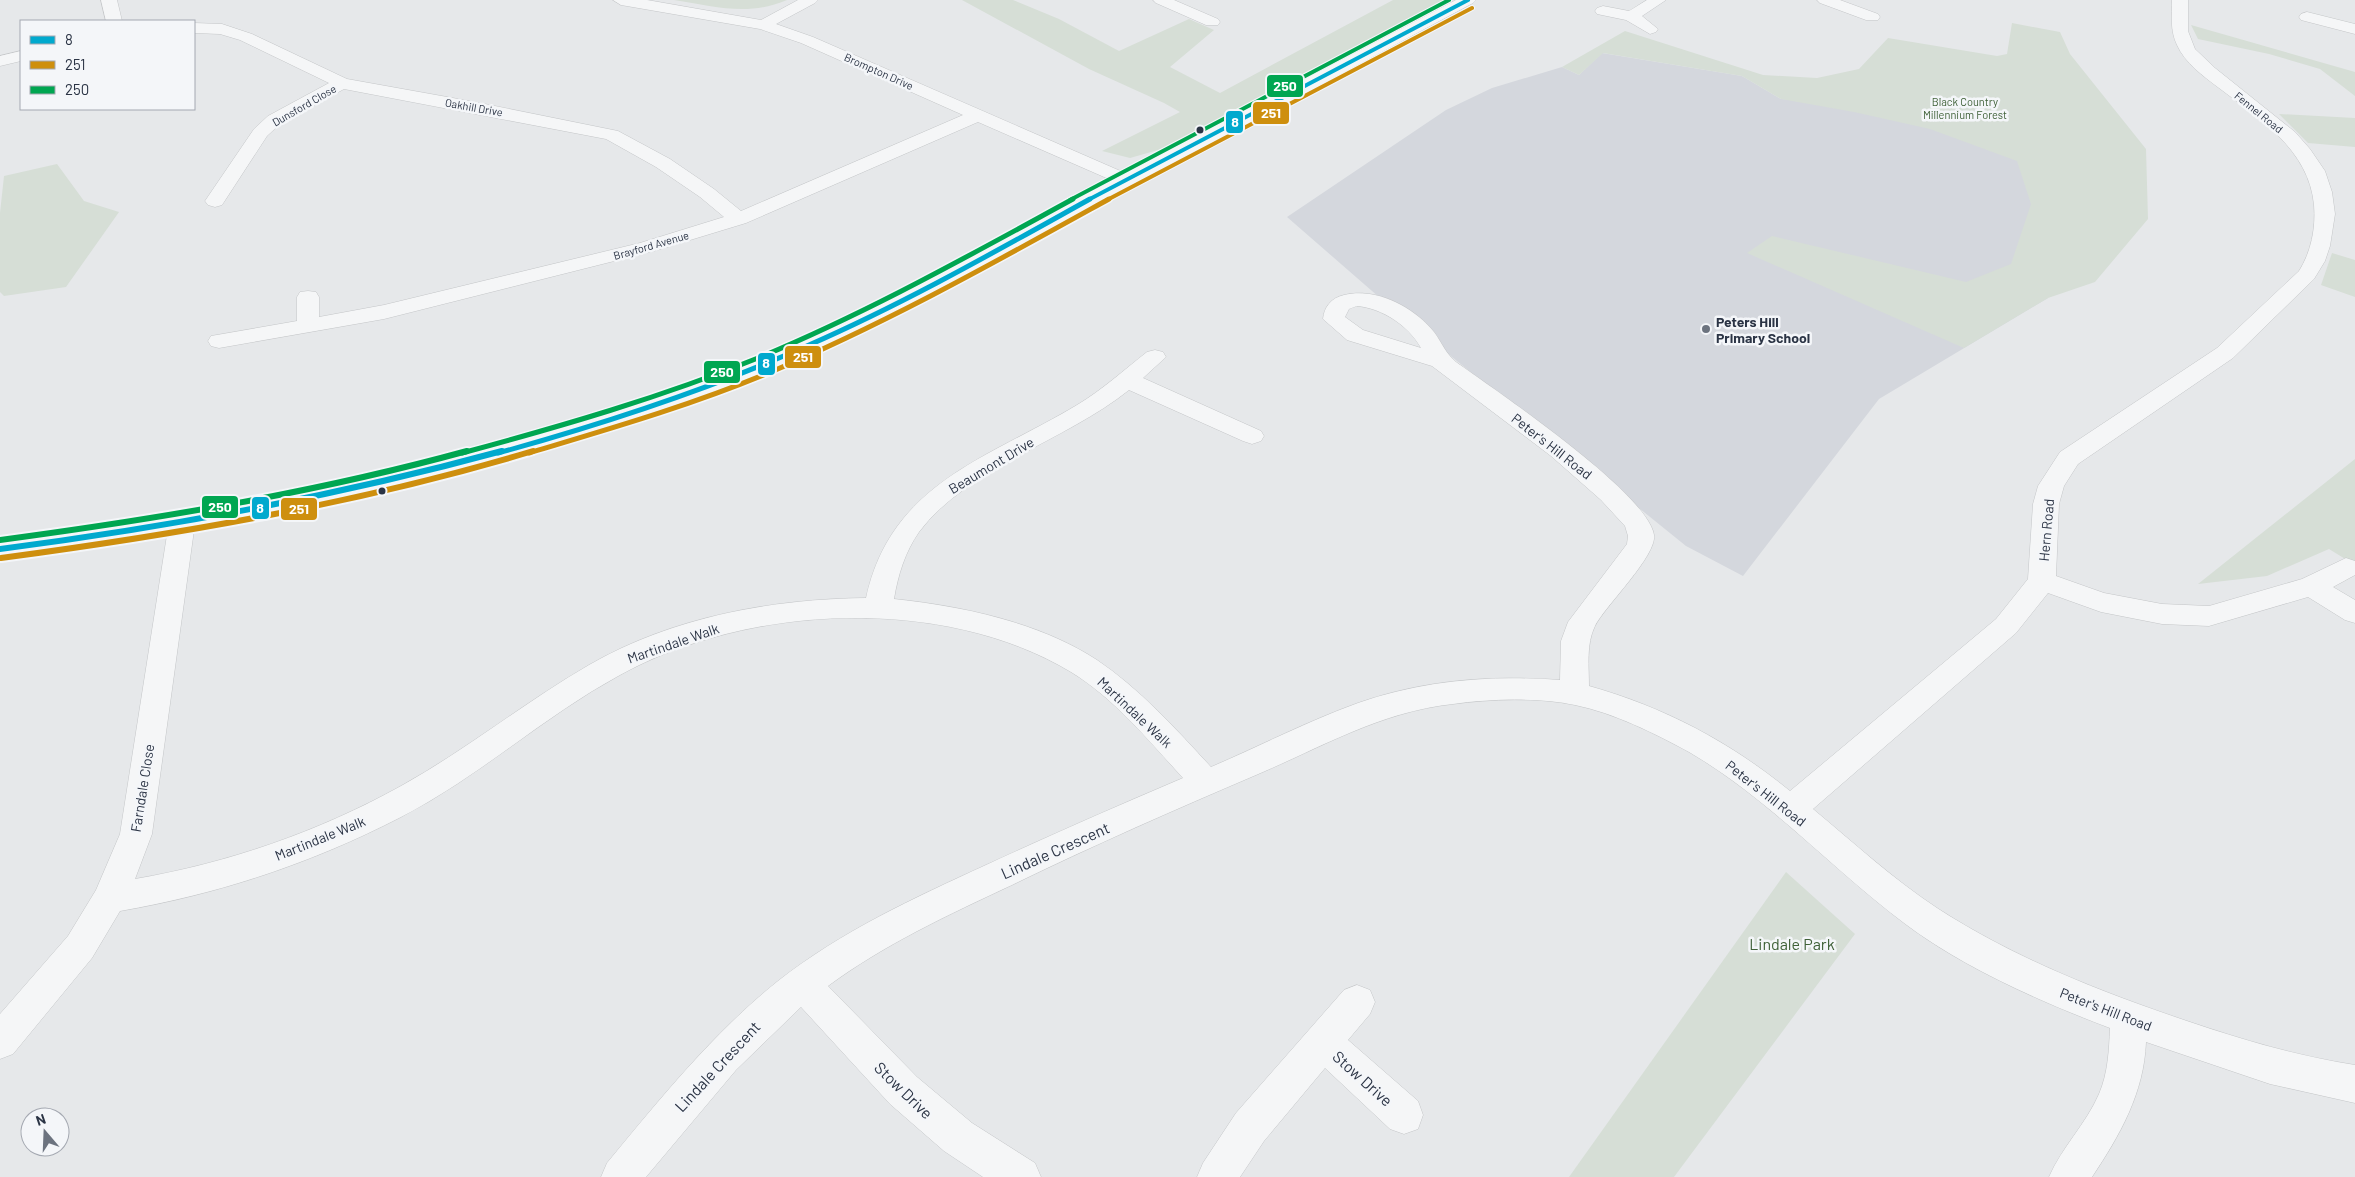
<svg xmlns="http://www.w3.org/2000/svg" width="2355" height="1177" viewBox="0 0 2355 1177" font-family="Barlow,sans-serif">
<rect width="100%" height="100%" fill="#e6e8ea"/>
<polygon fill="#d4d7dd" points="1602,53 1742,76 1781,99 2035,110 2048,298 1879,399 1743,576 1686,546 1395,311 1287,217 1446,110 1492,88 1562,67 1579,75"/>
<g fill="#d6ded6">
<path d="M 674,0 L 787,0 C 747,17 715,6 674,0 Z"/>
<polygon points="962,0 1013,0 1059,19 1119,51 1189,19 1214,30 1170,67 1220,93 1393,0 1445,0 1165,148 1130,158 1102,151 1180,112 1164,103 1089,69"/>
<polygon points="2012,23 2060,32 2070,54 2146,149 2148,219 2095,282 2048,298 1964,348 1747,253 1772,236 1966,282 2011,264 2031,204 2017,161 1930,129 1854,112 1781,99 1742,76 1603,53 1579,75 1562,67 1625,31 1763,75 1817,78 1859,69 1888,38 1997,56 2007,54"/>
<polygon points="2191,25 2355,72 2355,96 2320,69 2269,54 2198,39"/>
<polygon points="2279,114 2355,118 2355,147 2308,143"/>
<polygon points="57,164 84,201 119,212 66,287 4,296 0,292 0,213 4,176"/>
<polygon points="2332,253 2355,260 2355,297 2321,285"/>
<polygon points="2355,459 2355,565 2329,549 2267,576 2198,584"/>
<polygon points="1786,872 1855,934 1674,1177 1569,1177"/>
</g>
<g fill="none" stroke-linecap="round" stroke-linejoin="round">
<g stroke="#c4c6c8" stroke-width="1">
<g id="minor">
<polygon points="101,0 117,0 122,21 106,21"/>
<path d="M 613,0 L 647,0 L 761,20 L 798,0 L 818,0 L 815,3 L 776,24 L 813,37 L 1125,173 L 1456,0 L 1476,0 L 1473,3 L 935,292 C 880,320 825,348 768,371 C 711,394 653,413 594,432 C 463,473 330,506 194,530 L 152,834 L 135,879 C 228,863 318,832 401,786 C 466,750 525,702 589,665 C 672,617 772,599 866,598 C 891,483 987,459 1077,405 C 1102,390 1124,370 1147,352 L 1155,350 L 1163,352 L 1166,357 L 1143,378 L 1261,431 L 1264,436 L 1261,441 L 1252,444 L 1243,441 L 1129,390 C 1067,440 967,468 919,532 C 905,552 898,575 894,599 C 961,606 1039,622 1097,660 C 1140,689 1176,729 1211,767 C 1260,746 1308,721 1358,703 C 1424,680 1490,675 1560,680 L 1561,641 L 1568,622 L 1627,544 L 1628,536 L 1625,526 L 1601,500 L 1551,456 L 1432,366 L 1347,340 L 1323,319 C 1324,307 1331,298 1344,295 C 1376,287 1414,307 1434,332 C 1442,343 1446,354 1456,362 C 1495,390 1648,493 1654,535 C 1657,556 1605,606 1595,626 C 1586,644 1589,667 1589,686 C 1664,707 1730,742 1790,791 L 1996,619 L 2028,579 L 2033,504 L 2038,486 L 2060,452 L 2217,348 L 2299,271 C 2311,252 2316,228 2314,205 C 2309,150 2260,119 2219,88 C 2203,76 2185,63 2177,45 C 2170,31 2172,15 2172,0 L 2188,0 L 2188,31 L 2195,49 L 2215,68 L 2295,132 L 2310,149 L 2325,171 L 2332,192 L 2335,214 L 2330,246 L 2325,261 L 2314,279 L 2233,358 L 2078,464 L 2064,486 L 2059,504 L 2056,576 L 2104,593 L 2162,604 L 2209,606 L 2302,579 L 2346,558 L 2355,561 L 2355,575 L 2333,587 L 2355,600 L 2355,623 L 2345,620 L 2308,597 L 2209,626 L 2162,624 L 2101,612 L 2048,593 L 2016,633 L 1813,809 C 1854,843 1893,879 1937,908 C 2014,958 2101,992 2187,1021 C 2243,1040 2297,1056 2355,1065 L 2355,1103 L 2270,1084 L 2146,1042 C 2144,1093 2120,1135 2092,1177 L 2049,1177 C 2062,1147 2086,1124 2099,1094 C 2108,1073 2109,1050 2110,1028 C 2041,1002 1962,967 1904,923 C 1831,868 1768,798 1689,752 C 1654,733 1614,713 1575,705 C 1539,697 1490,699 1453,704 C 1380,712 1322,747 1256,775 C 1174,810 1092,846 1012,885 C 948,915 885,944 828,986 L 917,1077 L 972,1123 L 1035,1163 L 1041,1177 L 983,1177 L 944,1151 L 890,1104 L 801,1007 L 736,1070 L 646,1177 L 601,1177 L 607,1163 C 660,1099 713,1033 778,981 C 842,931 912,899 986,865 C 1051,835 1117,806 1183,778 C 1149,741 1115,699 1071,672 C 943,595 749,604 620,675 C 544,716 479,777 401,817 C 312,863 219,894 120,911 L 92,958 L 13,1054 L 0,1059 L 0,1014 L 68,936 L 96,890 L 120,834 L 167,535 L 0,558 L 0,540 C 196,516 389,479 578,421 C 637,403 695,384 752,361 C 876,311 993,244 1111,180 L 978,122 L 746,223 L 654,251 L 384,319 L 219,348 L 211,346 L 208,341 L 211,336 L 297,321 L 297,297 L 300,292 L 308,291 L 316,292 L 319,297 L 319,317 L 384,305 L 640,243 L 724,217 L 700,197 L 656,167 L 606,139 L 344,89 L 280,124 L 267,136 L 222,205 L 215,207 L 208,205 L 205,201 L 254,129 L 268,116 L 329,83 L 240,40 L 220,34 L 194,33 L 194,23 L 222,24 L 252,34 L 347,79 L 475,102 L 618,131 L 670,159 L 714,189 L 741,211 L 963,115 L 801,43 L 760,29 L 621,5 ZM 1357,306 C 1382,308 1409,326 1421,348 L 1363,330 L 1345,317 L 1349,309 Z"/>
<polygon points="1153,0 1174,0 1218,19 1220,22 1218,25 1206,25 1156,3"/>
<polygon points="1647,0 1666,0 1642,16 1658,29 1656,32 1650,34 1626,20 1597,14 1595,11 1597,8 1603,6 1629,11"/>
<polygon points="1817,0 1840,0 1878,14 1880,17 1878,20 1866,20 1820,3"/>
<polygon points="2307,12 2355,24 2355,34 2301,20 2299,17 2301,14"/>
<polygon points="21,51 21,61 0,66 0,56"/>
<polygon points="1357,985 1370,990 1375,1002 1370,1014 1348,1040 1418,1101 1423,1115 1418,1129 1404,1134 1390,1129 1325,1068 1264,1141 1240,1177 1197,1177 1203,1163 1236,1113 1344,990"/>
</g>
</g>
<use href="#minor" fill="#f5f6f7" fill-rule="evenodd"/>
<g stroke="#f4f6f9" stroke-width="6">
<polyline id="bus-1-far2" points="1088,200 1468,0"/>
</g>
<g stroke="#f4f6f9" stroke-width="8">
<path id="bus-1-far1" d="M 498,453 C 603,424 708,390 809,345 C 905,303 998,250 1090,199"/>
</g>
<g stroke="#f4f6f9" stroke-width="10">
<path id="bus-1" d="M 0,549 C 170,527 337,496 502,451"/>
</g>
<g stroke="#f4f6f9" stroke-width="6">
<polyline id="bus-2-far2" points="1107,200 1472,8"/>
</g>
<g stroke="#f4f6f9" stroke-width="8">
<path id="bus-2-far1" d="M 529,453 C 609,429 689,406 766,374 C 885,324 997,261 1109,199"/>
</g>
<g stroke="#f4f6f9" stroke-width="10">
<path id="bus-2" d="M 1,558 C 181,534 360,503 533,451"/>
</g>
<g stroke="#f4f6f9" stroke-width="6">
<polyline id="bus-3-far2" points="1070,200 1449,0"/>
</g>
<g stroke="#f4f6f9" stroke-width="8">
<path id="bus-3-far1" d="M 462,453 C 562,426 662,397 758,358 C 867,313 970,255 1073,199"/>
</g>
<g stroke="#f4f6f9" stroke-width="10">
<path id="bus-3" d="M 0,540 C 157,519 314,493 467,451"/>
</g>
<use href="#bus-1-far2" stroke="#00a9ce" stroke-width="4"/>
<use href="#bus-1-far1" stroke="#00a9ce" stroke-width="5"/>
<use href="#bus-1" stroke="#00a9ce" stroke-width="6"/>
<use href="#bus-2-far2" stroke="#ce8f0e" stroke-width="4"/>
<use href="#bus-2-far1" stroke="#ce8f0e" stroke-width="5"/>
<use href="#bus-2" stroke="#ce8f0e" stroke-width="6"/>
<use href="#bus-3-far2" stroke="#00a651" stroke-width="4"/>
<use href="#bus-3-far1" stroke="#00a651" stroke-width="5"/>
<use href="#bus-3" stroke="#00a651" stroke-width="6"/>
</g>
<g fill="#2b3445" stroke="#f4f6f9" stroke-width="2">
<circle cx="1200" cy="130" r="4.5"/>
<circle cx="382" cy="491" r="4.5"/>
</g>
<circle fill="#6c737f" stroke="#f4f6f9" stroke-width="2" cx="1706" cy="329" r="5"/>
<g text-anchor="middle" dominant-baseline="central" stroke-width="5" stroke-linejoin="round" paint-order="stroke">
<g font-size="11" fill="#2b3445" stroke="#f4f6f9">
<text transform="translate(879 71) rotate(24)">Brompton Drive</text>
<text transform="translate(304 105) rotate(-30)">Dunsford Close</text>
<text transform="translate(474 107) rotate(10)">Oakhill Drive</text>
<text transform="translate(2259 112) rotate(39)">Fennel Road</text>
<text transform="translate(651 245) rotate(-16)">Brayford Avenue</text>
</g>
<g font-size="11" fill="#3f6138" stroke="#f4f6f9">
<text x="1965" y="101">Black Country<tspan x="1965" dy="13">Millennium Forest</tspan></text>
</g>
<g font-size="14" font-weight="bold" fill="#2b3445" stroke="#f4f6f9" text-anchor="start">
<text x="1716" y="321">Peters Hill<tspan x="1716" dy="16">Primary School</tspan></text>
</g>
<g font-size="14" fill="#2b3445" stroke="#f4f6f9">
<text transform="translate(1552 446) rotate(38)">Peter's Hill Road</text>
<text transform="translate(991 465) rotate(-31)">Beaumont Drive</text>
<text transform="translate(2046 530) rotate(-85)">Hern Road</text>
<text transform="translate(673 643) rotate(-19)">Martindale Walk</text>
<text transform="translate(1135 712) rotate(43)">Martindale Walk</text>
<text transform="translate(142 788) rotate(-81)">Farndale Close</text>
<text transform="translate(1766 793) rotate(38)">Peter's Hill Road</text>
<text transform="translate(320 838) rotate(-22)">Martindale Walk</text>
<text transform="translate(2106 1009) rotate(21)">Peter's Hill Road</text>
</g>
<g font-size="16" fill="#2b3445" stroke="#f4f6f9">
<text transform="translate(1055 850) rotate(-24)">Lindale Crescent</text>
<text transform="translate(717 1066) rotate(-47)">Lindale Crescent</text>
<text transform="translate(1363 1078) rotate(42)">Stow Drive</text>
<text transform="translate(904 1090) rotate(44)">Stow Drive</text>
</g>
<g font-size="16" fill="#3f6138" stroke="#f4f6f9">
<text x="1792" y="943">Lindale Park</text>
</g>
</g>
<g stroke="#f4f6f9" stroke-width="2">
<rect x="1266" y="74" width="38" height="24" rx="5" fill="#00a651"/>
<rect x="1252" y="101" width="38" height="24" rx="5" fill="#ce8f0e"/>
<rect x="1225" y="110" width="19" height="24" rx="5" fill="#00a9ce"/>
<rect x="784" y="345" width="38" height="24" rx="5" fill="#ce8f0e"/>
<rect x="757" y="352" width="19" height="24" rx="5" fill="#00a9ce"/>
<rect x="703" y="360" width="38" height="24" rx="5" fill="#00a651"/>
<rect x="201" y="495" width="38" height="24" rx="5" fill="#00a651"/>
<rect x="251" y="496" width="19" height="24" rx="5" fill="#00a9ce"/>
<rect x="280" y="497" width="38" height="24" rx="5" fill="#ce8f0e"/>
</g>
<g font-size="14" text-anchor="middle" font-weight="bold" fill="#fff">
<text x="1285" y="91">250</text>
<text x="1271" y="118">251</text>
<text x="1235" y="127">8</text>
<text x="803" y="362">251</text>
<text x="766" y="368">8</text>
<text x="722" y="377">250</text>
<text x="220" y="512">250</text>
<text x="260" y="513">8</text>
<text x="299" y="514">251</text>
</g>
<rect x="20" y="20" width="175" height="90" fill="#f4f6f9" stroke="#a4a8b1"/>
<rect x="30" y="36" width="25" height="8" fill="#00a9ce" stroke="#a4a8b1"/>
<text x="65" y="45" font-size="15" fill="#2b3445">8</text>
<rect x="30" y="61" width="25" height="8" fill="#ce8f0e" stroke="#a4a8b1"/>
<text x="65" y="70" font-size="15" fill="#2b3445">251</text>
<rect x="30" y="86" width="25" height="8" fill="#00a651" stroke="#a4a8b1"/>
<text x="65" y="95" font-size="15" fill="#2b3445">250</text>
<g transform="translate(45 1132) rotate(341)"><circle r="24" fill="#f4f6f9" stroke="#a4a8b1"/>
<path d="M0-4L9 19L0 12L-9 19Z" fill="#6c737f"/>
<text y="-8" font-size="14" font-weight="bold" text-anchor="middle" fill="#2b3445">N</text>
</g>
</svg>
